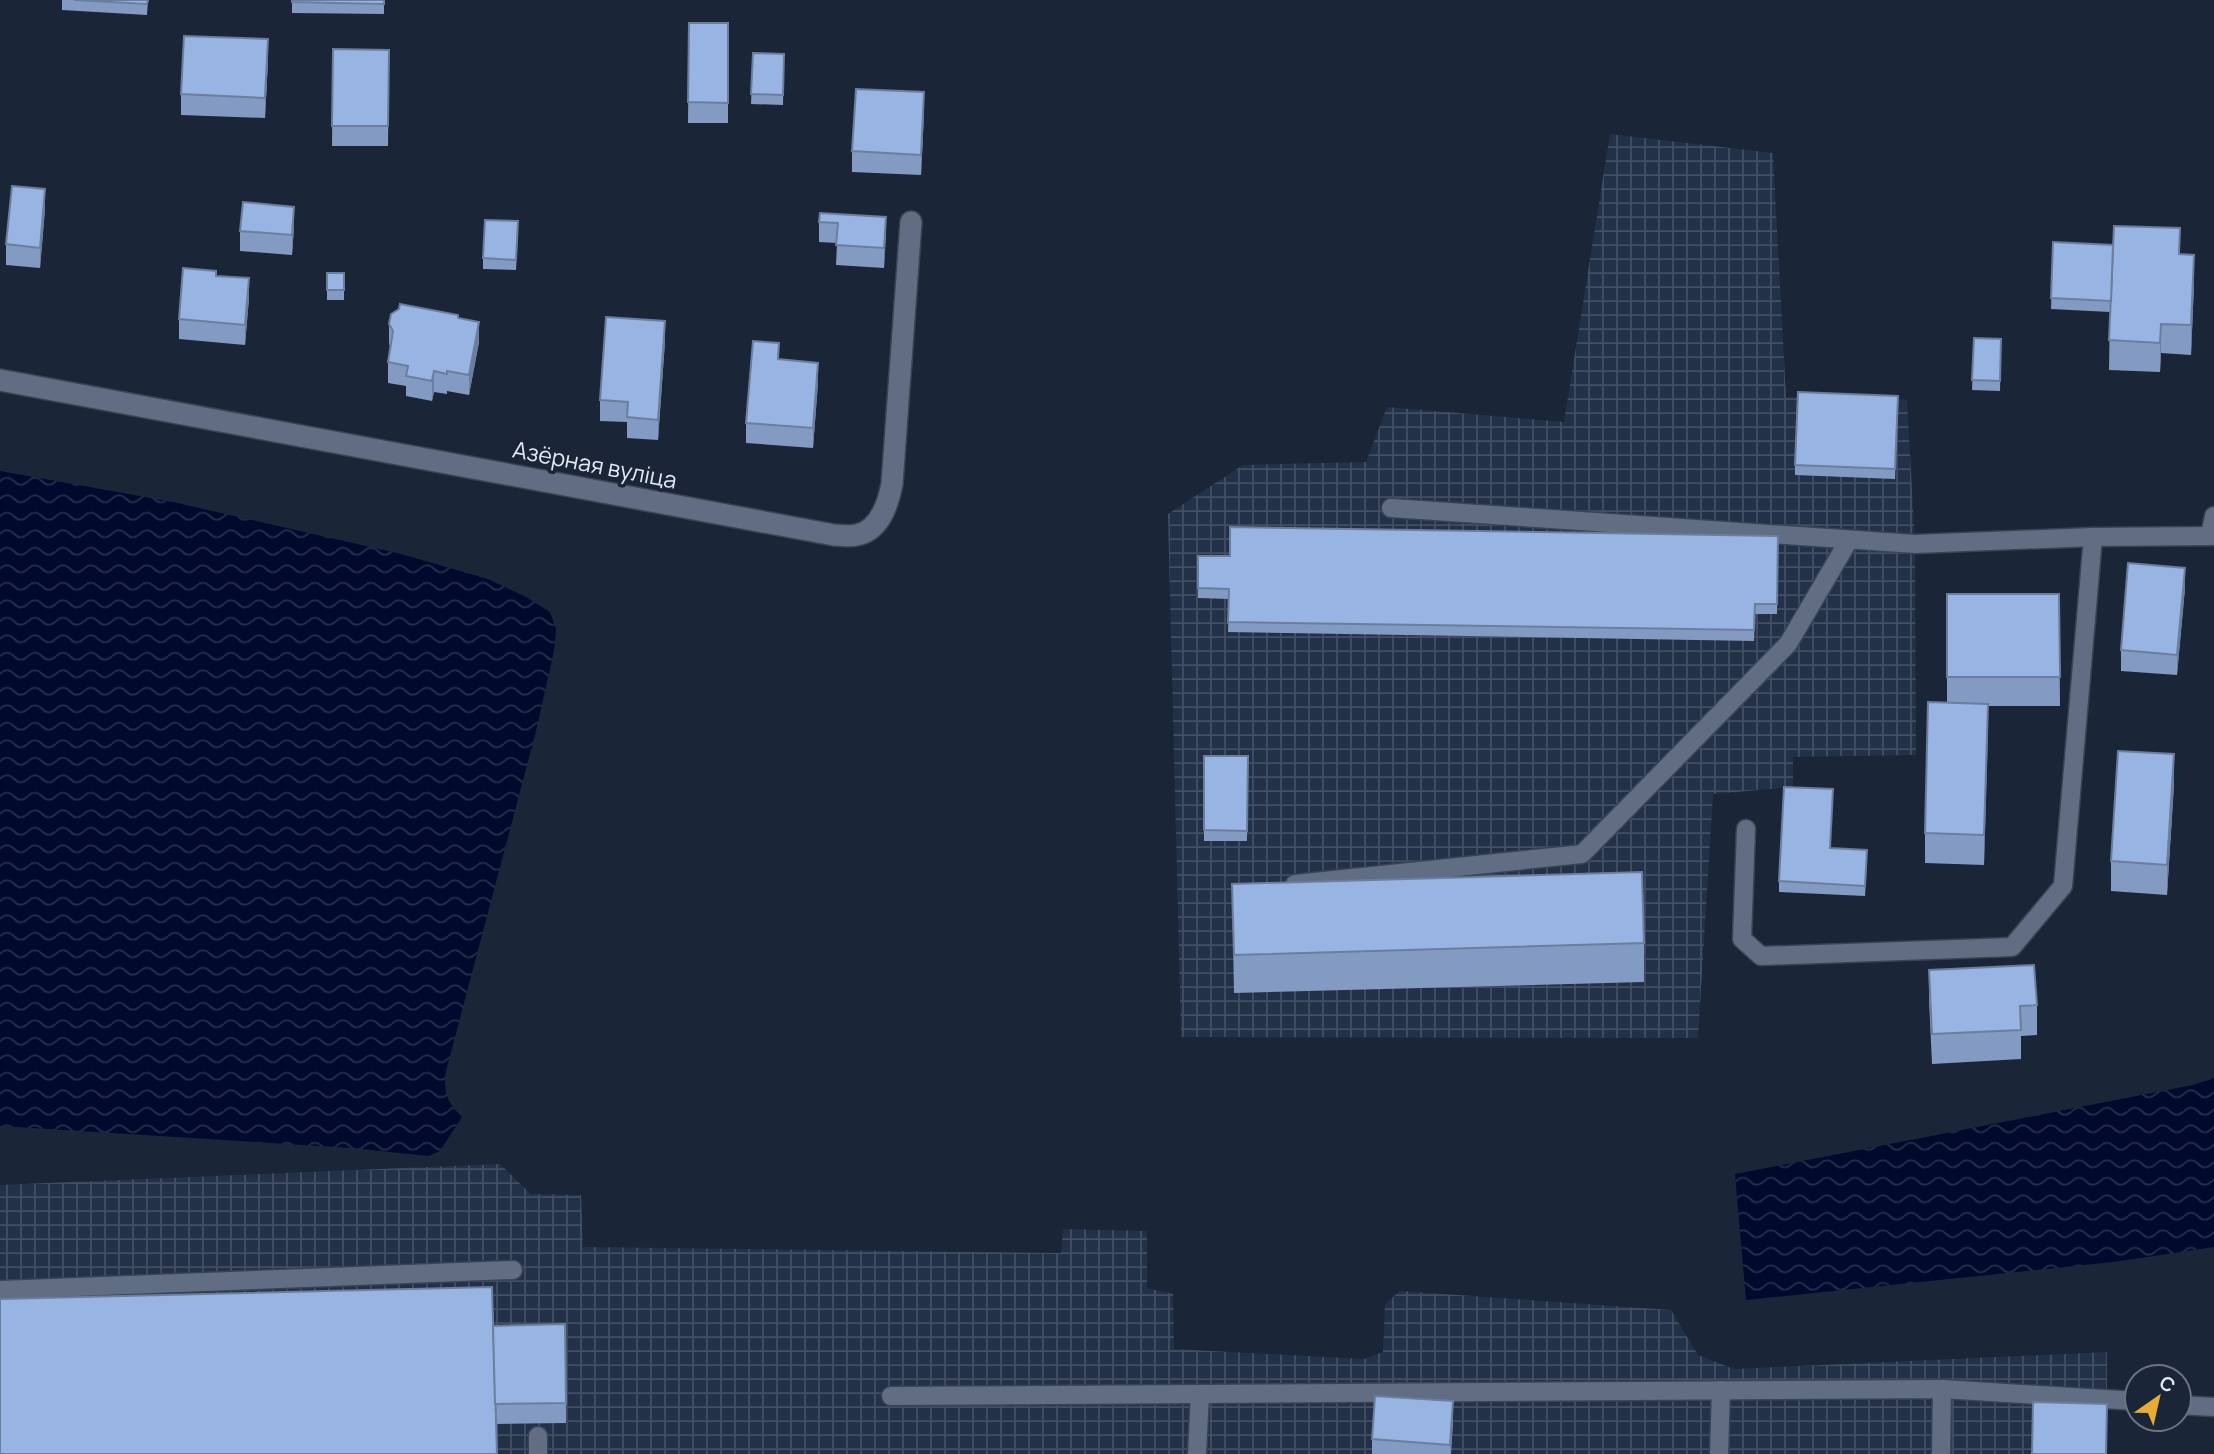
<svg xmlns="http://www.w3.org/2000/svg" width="2214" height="1454" viewBox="0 0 2214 1454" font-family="Manrope,sans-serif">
<defs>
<pattern id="industrial-grid" width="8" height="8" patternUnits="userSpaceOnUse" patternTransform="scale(1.75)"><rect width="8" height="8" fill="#223048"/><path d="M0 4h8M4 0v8" fill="none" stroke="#424e63"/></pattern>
<pattern id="water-waves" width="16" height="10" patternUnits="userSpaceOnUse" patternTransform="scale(1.75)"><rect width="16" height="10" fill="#000a2c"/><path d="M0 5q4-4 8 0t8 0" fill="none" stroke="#252e4b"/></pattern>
</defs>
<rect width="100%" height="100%" fill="#1a2538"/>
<g fill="url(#industrial-grid)">
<polygon points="1610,134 1773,153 1786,397 1907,400 1915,544 1916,755 1793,757 1793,787 1713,794 1698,1038 1181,1037 1168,514 1243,465 1366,462 1387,407 1564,422"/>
<polygon points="500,1164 531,1194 581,1195 583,1247 1061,1253 1063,1229 1147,1231 1147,1288 1173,1294 1174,1349 1364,1359 1383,1352 1385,1304 1400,1291 1671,1310 1698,1355 1734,1369 2107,1352 2107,1454 0,1454 0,1185"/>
</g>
<g fill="url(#water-waves)">
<path d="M 0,471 L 173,502 L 401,554 L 488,579 L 526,597 L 550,612 L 556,629 L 554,651 L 535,735 L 446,1071 C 443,1092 447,1102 462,1117 L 440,1151 L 429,1156 L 351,1148 L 0,1126 Z"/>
<polygon points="2214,1078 2214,1247 2113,1262 1746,1300 1735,1174 2193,1085"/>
</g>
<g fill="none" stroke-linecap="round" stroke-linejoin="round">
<g stroke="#3a4352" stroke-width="21">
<g id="service">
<polyline points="1391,508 1915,544 2093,537 2214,536"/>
<polyline points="2210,536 2214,516"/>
<polyline points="1746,829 1742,939 1761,956 2012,947 2063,886 2093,537"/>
<polyline points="1295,884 1582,854 1788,644 1849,540"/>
<polyline points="0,1290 513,1270"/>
<polyline points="891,1396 1942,1389 2137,1401"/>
<polyline points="2179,1405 2214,1407"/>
<polyline points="538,1436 538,1454"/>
<polyline points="1197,1454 1200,1394"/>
<polyline points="1719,1454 1721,1390"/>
<polyline points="1941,1454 1942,1389"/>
</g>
</g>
<g stroke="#3a4352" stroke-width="24">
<path id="minor" d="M 0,380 L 834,535 C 841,535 850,537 856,535 C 880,531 888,504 892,484 L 911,222"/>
</g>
<use href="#service" stroke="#606d83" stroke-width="18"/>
<use href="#minor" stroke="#606d83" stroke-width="21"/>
</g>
<g fill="#839bc2">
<polygon points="62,0 148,0 147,15 62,10"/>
<polygon points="292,0 384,0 384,14 292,13"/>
<polygon points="689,23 728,23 728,123 688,123"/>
<polygon points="333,49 389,50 388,146 332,146"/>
<polygon points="753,53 784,54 783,105 751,104"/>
<polygon points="268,60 265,118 181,115 181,94"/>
<polygon points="924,112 921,175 852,172 852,151"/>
<polygon points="45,209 40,268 6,265 6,244"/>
<polygon points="886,217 884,268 836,265 837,243 819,242 819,222"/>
<polygon points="294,227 292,255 240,251 240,231"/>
<polygon points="518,232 516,270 483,269 483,258"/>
<polygon points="2053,242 2180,254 2194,284 2191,355 2161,353 2160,372 2109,370 2110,312 2051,309"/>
<rect x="327" y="273" width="17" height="27"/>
<polygon points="216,276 249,298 245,345 179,339 179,319"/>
<polygon points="458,318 479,342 469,395 447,391 447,394 434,392 432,401 406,396 406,386 388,383 388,362 390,346 389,344 389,324"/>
<polygon points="1974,338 2001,339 2000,391 1972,390"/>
<polygon points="665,341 658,440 627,438 627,422 600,421 600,400"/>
<polygon points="779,359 818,383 813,448 746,443 746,423"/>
<polygon points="1898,396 1895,479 1795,475 1795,465"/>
<polygon points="1778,536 1777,614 1755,614 1754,641 1228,632 1229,599 1198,598 1198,556 1230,556"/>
<polygon points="2185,588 2177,675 2121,671 2121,650"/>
<polygon points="1947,594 2059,594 2060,706 1988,706 1984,865 1925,863 1925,833 1947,703"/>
<polygon points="1204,756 1248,756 1247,841 1204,841"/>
<polygon points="2174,784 2167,895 2111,891 2111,861"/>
<polygon points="1831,848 1867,861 1865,896 1779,892 1779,881"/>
<polygon points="1232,884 1644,943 1644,982 1234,993"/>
<polygon points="1929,970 2037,1005 2037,1035 2021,1036 2021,1059 1932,1064 1929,1000"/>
<polygon points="493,1326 566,1403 566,1423 496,1424"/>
<polygon points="1453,1422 1451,1454 1372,1454 1372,1439"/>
</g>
<g fill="#6a7e9e">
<polygon points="268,39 268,60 265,118 265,98"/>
<polygon points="924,92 924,112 921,175 921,155"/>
<polygon points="45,189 45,209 40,268 40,248"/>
<polygon points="294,207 294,227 292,255 292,235"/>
<polygon points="886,217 886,237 884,268 884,248"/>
<polygon points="2194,255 2194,284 2191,355 2191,325"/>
<polygon points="249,278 249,298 245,345 245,325"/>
<polygon points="665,321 665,341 658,440 658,420"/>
<polygon points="479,322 479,342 469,395 469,375"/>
<polygon points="2161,324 2161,353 2160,372 2160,343"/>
<polygon points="818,363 818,383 813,448 813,428"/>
<polygon points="434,371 434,392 432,401 432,381"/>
<polygon points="2185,568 2185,588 2177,675 2177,655"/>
<polygon points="1988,704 1988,733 1984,865 1984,835"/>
<polygon points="2174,754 2174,784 2167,895 2167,865"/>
<polygon points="1453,1401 1453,1422 1450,1454 1450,1445"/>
</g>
<g fill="#98b4e2" stroke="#6a7e9e" stroke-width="2">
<polygon points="74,0 148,0 147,4"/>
<polygon points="292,0 384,0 384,4 292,2"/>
<polygon points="689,23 728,23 728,103 688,102"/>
<polygon points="184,36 268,39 265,98 181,94"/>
<polygon points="333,49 389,50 388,126 332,126"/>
<polygon points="753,53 784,54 783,95 751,94"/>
<polygon points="856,89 924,92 921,155 852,151"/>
<polygon points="12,186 45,189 40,248 6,244"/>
<polygon points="243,202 294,207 292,235 240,231"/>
<polygon points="820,213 886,217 884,248 836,245 838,223 819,222"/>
<polygon points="485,220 518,221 516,260 483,258"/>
<polygon points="2114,226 2180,228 2179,254 2194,255 2191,325 2161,324 2160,343 2109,340"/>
<polygon points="2053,242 2113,245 2111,301 2051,298"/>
<polygon points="183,268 216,271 216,276 249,278 245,325 179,319"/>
<rect x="327" y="273" width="17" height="17"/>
<polygon points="400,304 458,315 458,318 479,322 469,375 447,371 447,374 434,371 432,381 406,376 408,366 388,362 393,331 389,324 391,314 399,309"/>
<polygon points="606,317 665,321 658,420 627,417 628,402 600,400"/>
<polygon points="1974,338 2001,339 2000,381 1972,380"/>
<polygon points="753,341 779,343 778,359 818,363 813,428 746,423"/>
<polygon points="1798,392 1898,396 1895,469 1795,465"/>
<polygon points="1230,527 1778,536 1777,604 1755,604 1754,630 1228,622 1229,589 1198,588 1198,556 1230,556"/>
<polygon points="2128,563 2185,568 2177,655 2121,650"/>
<polygon points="1947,594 2059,594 2060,677 1947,677"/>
<polygon points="1928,702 1988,704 1984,835 1925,833"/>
<polygon points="2118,751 2174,754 2167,865 2111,861"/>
<polygon points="1204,756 1248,756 1247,831 1204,830"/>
<polygon points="1784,787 1833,789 1830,848 1867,850 1865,886 1779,881"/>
<polygon points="1642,872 1644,943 1234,955 1232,884"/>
<polygon points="2034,965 2037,1005 2020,1006 2021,1030 1932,1034 1929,970"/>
<polygon points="492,1287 497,1454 0,1454 0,1299"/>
<polygon points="565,1324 566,1403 495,1404 493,1326"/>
<polygon points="1375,1396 1453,1401 1450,1445 1372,1439"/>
<polygon points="2033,1402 2107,1404 2106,1454 2032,1454"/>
</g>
<g text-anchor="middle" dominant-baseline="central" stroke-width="7" stroke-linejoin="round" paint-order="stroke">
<g font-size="23" fill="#e1e9f5" stroke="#1a2538">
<text transform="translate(595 464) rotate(11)">Азёрная вуліца</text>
</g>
</g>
<g transform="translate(2158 1398) rotate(34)"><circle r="33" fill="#1a2538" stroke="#6a7384" stroke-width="2"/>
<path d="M0-5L12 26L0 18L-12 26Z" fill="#e7ac36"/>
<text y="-10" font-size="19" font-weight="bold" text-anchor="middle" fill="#e1e9f5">С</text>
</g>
</svg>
